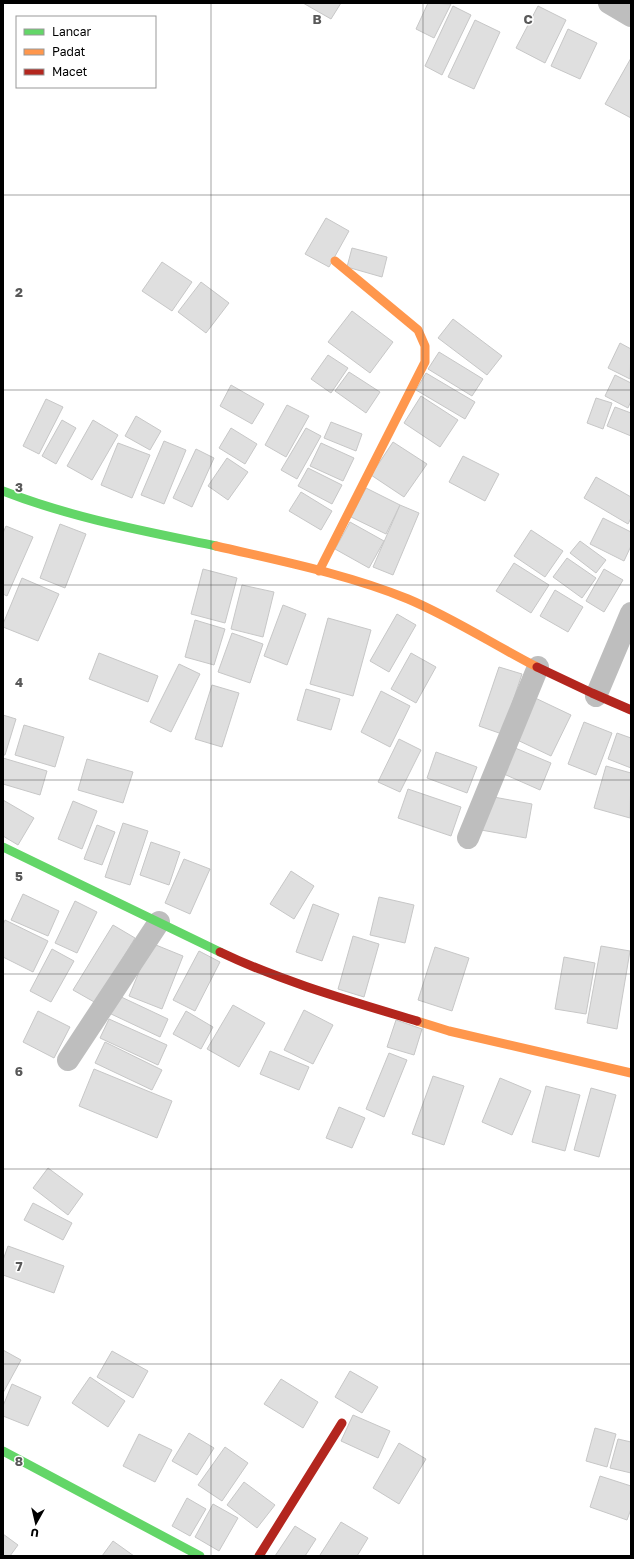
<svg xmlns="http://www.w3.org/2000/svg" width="634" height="1559" viewBox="0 0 634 1559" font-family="'Golos Text',sans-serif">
<rect width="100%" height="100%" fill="#fff"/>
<g fill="#dfdfdf" stroke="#c7c7c7">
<polygon points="303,3 341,3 331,19"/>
<polygon points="428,3 451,4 434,38 416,29"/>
<polygon points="453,6 471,15 442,75 425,66"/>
<polygon points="538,6 566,20 545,63 516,48"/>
<polygon points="475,20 500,32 474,89 448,77"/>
<polygon points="568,29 597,43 580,79 551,66"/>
<polygon points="631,58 631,118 605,104"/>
<polygon points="326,218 349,231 329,267 305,254"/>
<polygon points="352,248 387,257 382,277 347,267"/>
<polygon points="162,262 192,282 172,311 142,291"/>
<polygon points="201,282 229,303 206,333 178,312"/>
<polygon points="352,311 393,342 370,373 328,342"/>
<polygon points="453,319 502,356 487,375 438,338"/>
<polygon points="620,343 631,349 630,379 608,368"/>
<polygon points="439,352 483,379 472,396 428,369"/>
<polygon points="328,355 348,368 331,393 311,379"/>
<polygon points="349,372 380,392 366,413 335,391"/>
<polygon points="426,373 475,402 465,419 416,390"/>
<polygon points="615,375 631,383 631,401 628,408 605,396"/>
<polygon points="231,385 264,404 252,424 220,406"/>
<polygon points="421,396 458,420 440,447 404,423"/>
<polygon points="596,398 612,403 603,429 587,423"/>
<polygon points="46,399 63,407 39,454 23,446"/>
<polygon points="287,405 309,416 286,457 265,445"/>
<polygon points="615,407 631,413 631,436 607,426"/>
<polygon points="136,416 161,431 150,450 125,436"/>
<polygon points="62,420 76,428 56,464 42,456"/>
<polygon points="93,420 118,435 92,480 67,466"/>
<polygon points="331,422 362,434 356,451 324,438"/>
<polygon points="231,428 257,444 245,464 219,448"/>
<polygon points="306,428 321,436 297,479 281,470"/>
<polygon points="164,441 186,450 164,504 141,495"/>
<polygon points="393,442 427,464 404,497 371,475"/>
<polygon points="118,443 150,455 132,498 101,485"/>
<polygon points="321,443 354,458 343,481 310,466"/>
<polygon points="196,449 214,458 192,507 173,498"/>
<polygon points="463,456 499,474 485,501 449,482"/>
<polygon points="227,458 248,472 228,500 208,486"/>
<polygon points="308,468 342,485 332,504 298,486"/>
<polygon points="596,477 631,497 631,518 628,524 584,498"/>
<polygon points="366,488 400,505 386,534 351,517"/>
<polygon points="301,492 332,511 321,530 289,511"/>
<polygon points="400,505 419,513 393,575 373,567"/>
<polygon points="603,518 631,532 631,546 624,561 590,544"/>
<polygon points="350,522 384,541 369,568 335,549"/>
<polygon points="60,524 86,534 65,588 40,578"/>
<polygon points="6,526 33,537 7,596 3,594 3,533"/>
<polygon points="531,530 563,551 545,577 514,556"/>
<polygon points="580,541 606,560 596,573 570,553"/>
<polygon points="567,558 596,578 582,598 553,577"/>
<polygon points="514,563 549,585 531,613 496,591"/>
<polygon points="203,569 237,578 225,623 191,614"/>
<polygon points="604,569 623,580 604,612 586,601"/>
<polygon points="22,578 59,594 38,641 3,627 3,624"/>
<polygon points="242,585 274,592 263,637 231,629"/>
<polygon points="555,590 583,607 568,632 540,616"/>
<polygon points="283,605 306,614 287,665 264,656"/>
<polygon points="397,614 416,625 389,672 370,661"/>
<polygon points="328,618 371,630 353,696 310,684"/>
<polygon points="195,620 225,629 214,665 185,657"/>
<polygon points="232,633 263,644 250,683 218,672"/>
<polygon points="99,653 158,676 148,702 89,679"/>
<polygon points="411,653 436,667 416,703 391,689"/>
<polygon points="179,664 200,674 171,732 150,722"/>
<polygon points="499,667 522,674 502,734 479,726"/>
<polygon points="212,685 239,693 222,747 195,739"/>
<polygon points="306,689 340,699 331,730 297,720"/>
<polygon points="381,691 410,706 390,747 361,732"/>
<polygon points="531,696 571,715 551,756 511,737"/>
<polygon points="3,715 16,719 5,755 3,755"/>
<polygon points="584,722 612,733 596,775 568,764"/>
<polygon points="24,725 64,737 55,767 15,755"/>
<polygon points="617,733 631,738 631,768 608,759"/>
<polygon points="399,739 421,750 400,792 378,782"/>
<polygon points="508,745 551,763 540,790 497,771"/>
<polygon points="436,752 477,767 467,793 427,778"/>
<polygon points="3,758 47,771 40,795 3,784"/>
<polygon points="87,759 133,772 123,803 78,790"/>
<polygon points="606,766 631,773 630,818 594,808"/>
<polygon points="408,789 461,807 451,836 398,818"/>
<polygon points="488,796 532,804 526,838 481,830"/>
<polygon points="3,800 34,818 18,845 3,836"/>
<polygon points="73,801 97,811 82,849 58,839"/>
<polygon points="123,823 148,831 130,885 105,877"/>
<polygon points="97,825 115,832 102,865 84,859"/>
<polygon points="151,842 180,852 169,885 140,875"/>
<polygon points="184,859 210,869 190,914 165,903"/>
<polygon points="291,871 314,886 294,919 270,904"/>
<polygon points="23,894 59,911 48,936 11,920"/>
<polygon points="379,897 414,905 405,943 370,935"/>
<polygon points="75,901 97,912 77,953 55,943"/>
<polygon points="313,904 339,914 322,961 296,952"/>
<polygon points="5,920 48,941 33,972 3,957 3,925"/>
<polygon points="113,925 135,938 96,1003 73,990"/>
<polygon points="353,936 379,944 364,997 338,989"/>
<polygon points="151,943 183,956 162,1009 129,996"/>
<polygon points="601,946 630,951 617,1029 587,1023"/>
<polygon points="435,947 469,958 452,1011 418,1000"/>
<polygon points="52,949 74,961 51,1002 30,991"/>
<polygon points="199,951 220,962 195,1011 173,1000"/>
<polygon points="564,957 595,963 586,1014 555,1009"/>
<polygon points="117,995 168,1019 160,1037 109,1013"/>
<polygon points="233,1005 265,1023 239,1067 207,1049"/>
<polygon points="304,1010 333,1025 313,1064 284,1050"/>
<polygon points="38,1011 70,1027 54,1058 23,1042"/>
<polygon points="186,1011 213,1027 201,1049 173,1034"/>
<polygon points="109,1019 167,1045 158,1065 100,1038"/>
<polygon points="396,1020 422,1029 414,1055 387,1047"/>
<polygon points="105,1042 162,1070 152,1090 95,1063"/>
<polygon points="270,1051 309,1067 299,1090 260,1074"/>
<polygon points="389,1053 407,1060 384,1117 366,1109"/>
<polygon points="94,1069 172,1101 157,1138 79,1106"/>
<polygon points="433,1076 464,1086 444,1145 412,1134"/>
<polygon points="500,1078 531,1091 512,1135 482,1122"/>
<polygon points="546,1086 580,1095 565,1151 532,1142"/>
<polygon points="591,1088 616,1095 599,1157 574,1150"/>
<polygon points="339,1107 365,1118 352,1148 326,1138"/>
<polygon points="48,1168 83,1194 68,1215 33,1188"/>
<polygon points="33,1203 72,1223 63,1240 24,1220"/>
<polygon points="8,1246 64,1266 54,1293 3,1275 3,1260"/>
<polygon points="3,1350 21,1360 3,1393"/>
<polygon points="112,1351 148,1371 133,1398 97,1377"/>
<polygon points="350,1371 378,1387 362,1413 335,1397"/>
<polygon points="90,1377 125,1401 108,1427 72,1403"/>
<polygon points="281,1379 318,1402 303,1428 264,1404"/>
<polygon points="12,1384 41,1397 28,1426 3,1416 3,1406"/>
<polygon points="353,1415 390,1431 378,1458 341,1441"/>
<polygon points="595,1428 616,1434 607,1467 586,1461"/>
<polygon points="189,1433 214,1448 197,1475 172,1461"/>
<polygon points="139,1434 172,1450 155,1482 123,1466"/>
<polygon points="618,1439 631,1442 631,1473 610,1468"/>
<polygon points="399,1443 426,1459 399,1504 373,1488"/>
<polygon points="225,1447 248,1463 222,1501 198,1485"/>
<polygon points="600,1476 631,1486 631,1509 627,1520 590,1507"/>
<polygon points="244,1482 275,1505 257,1528 227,1505"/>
<polygon points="187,1498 206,1509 190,1536 172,1526"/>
<polygon points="213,1504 238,1518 219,1551 195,1537"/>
<polygon points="341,1522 368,1538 357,1556 322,1556 320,1555"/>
<polygon points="295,1526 316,1539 305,1556 275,1556"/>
<polygon points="3,1534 18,1545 10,1556 3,1556"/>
<polygon points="113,1541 134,1556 102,1556"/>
</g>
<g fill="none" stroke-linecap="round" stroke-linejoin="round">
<g stroke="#bebebe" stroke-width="22">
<polyline points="609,3 631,16"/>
<polyline points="596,696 631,613"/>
<polyline points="468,838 538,667"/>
<polyline points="68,1060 159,922"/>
</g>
<g stroke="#63d668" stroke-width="9">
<path d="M 3,491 C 72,518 144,531 216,546"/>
<polyline points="3,847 220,952"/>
<polyline points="3,1451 200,1556"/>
</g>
<g stroke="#ff974d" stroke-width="9">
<path d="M 216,546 C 280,561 347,574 408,599 C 453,618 494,645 537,667"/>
<polyline points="319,571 425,362 425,346 418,330 335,261"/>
<polyline points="417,1021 449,1031 631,1073"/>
</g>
<g stroke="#b3261e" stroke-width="9">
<polyline points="537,667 592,693 631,710"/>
<path d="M 220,952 C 283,982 351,1001 417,1021"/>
<polyline points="259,1556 342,1423"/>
</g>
</g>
<path fill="none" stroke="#595959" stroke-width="1" stroke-opacity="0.55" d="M 211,3 L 211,1556M 423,3 L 423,1556M 3,195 L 631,195M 3,390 L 631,390M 3,585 L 631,585M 3,780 L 631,780M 3,974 L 631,974M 3,1169 L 631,1169M 3,1364 L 631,1364"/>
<g font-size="13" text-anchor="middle" font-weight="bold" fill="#595959" stroke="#fff" stroke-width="3" stroke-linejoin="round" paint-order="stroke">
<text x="317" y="24">B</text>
<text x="528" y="24">C</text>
<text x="19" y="297">2</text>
<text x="19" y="492">3</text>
<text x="19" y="687">4</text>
<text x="19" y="881">5</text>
<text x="19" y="1076">6</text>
<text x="19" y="1271">7</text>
<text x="19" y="1466">8</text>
</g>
<rect width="634" height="1559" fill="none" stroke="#000000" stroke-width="8"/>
<rect x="16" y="16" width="140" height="72" fill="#ffffff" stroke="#999999"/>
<rect x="24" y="29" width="20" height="6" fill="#63d668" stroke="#999999"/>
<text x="52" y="36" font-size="12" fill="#000000">Lancar</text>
<rect x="24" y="49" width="20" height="6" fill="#ff974d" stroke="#999999"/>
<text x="52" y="56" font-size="12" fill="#000000">Padat</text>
<rect x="24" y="69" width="20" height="6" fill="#b3261e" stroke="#999999"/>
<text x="52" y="76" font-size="12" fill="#000000">Macet</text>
<g transform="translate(36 1523) rotate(188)" stroke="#ffffff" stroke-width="3" paint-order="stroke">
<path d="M0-3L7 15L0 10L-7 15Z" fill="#000000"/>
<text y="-6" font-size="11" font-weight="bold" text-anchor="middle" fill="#000000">U</text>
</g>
</svg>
